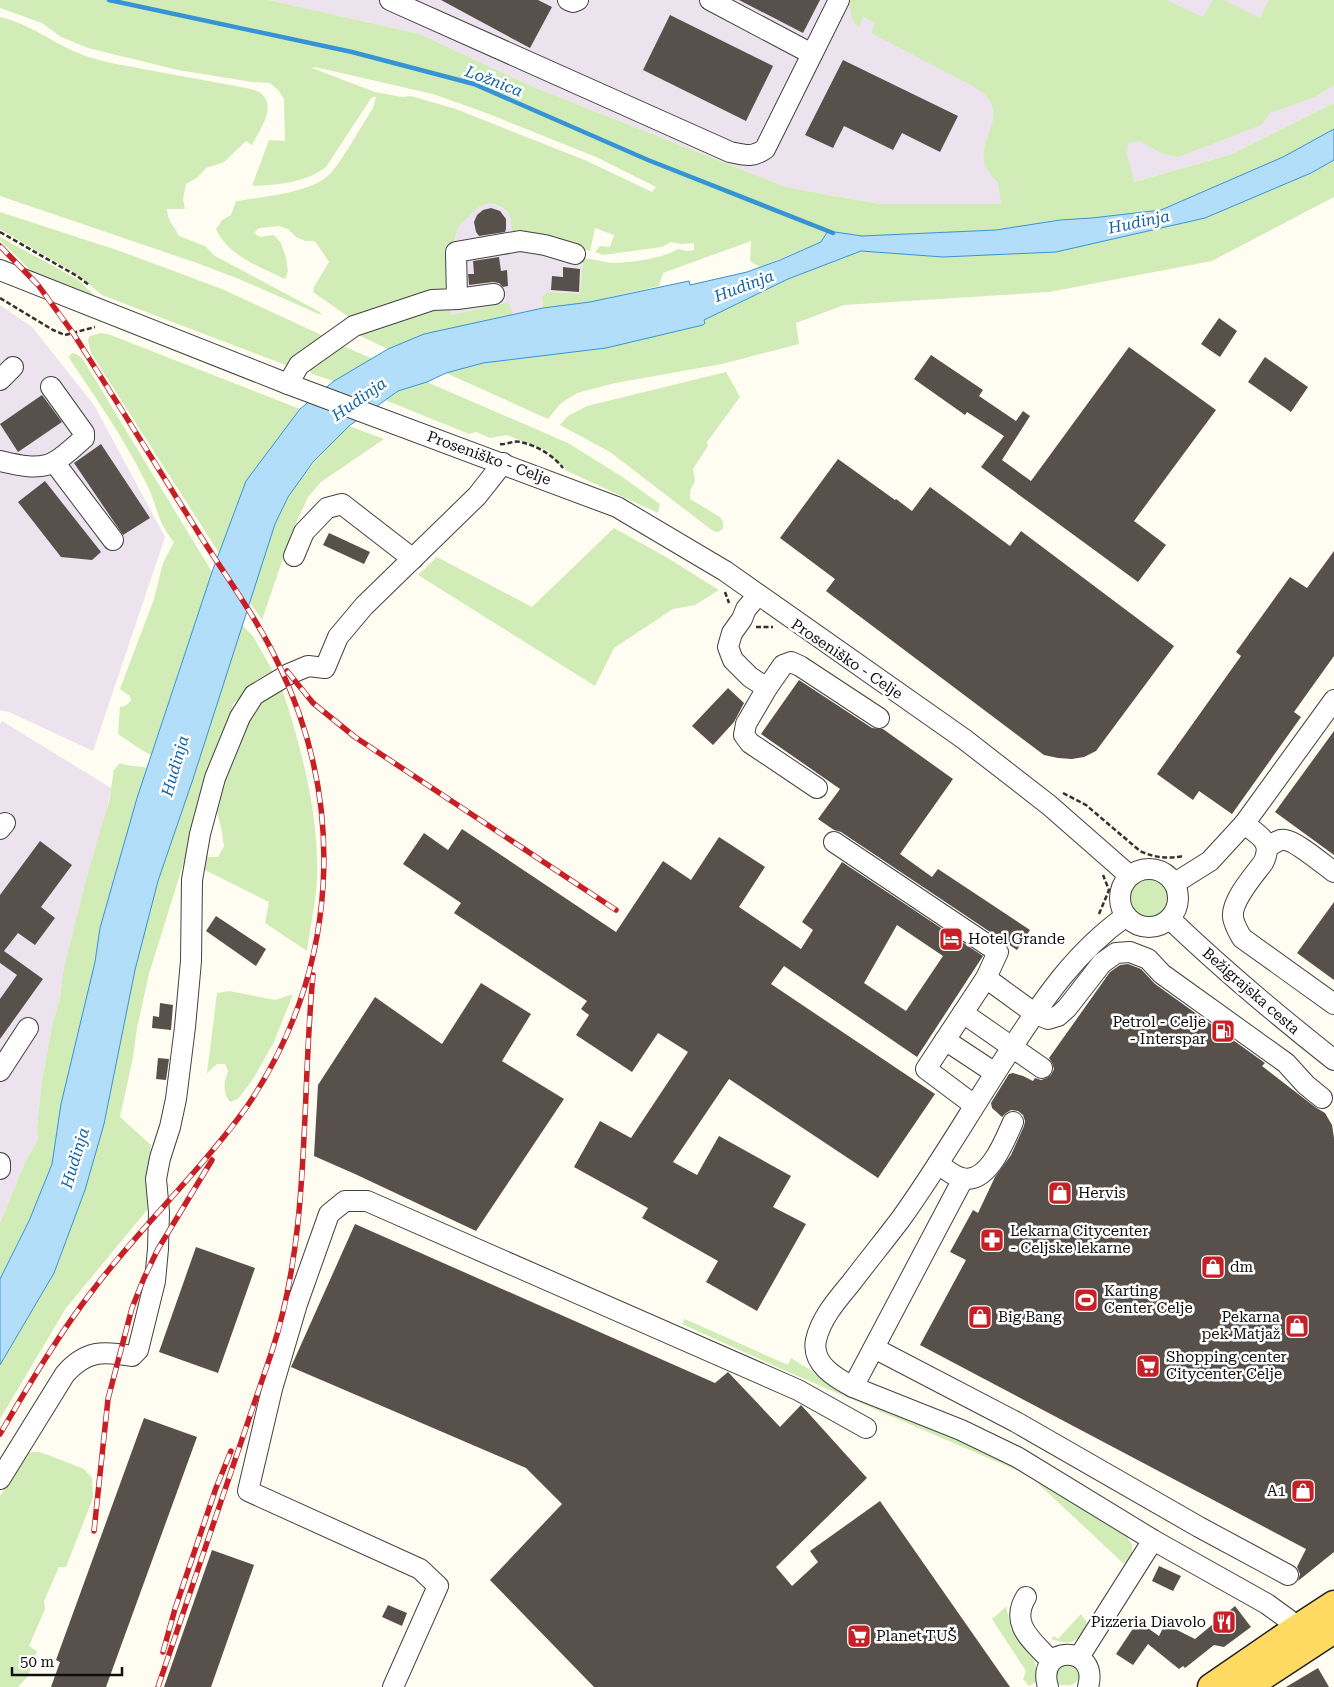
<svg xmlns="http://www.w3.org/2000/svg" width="1334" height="1687" viewBox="0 0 1334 1687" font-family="'Roboto Serif',serif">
<rect width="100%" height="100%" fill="#fffcf1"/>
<g fill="#ede3ee">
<polygon points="269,0 1334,0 1334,103 1232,154 1134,182 1001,204 880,204 786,187 531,86 420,34"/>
<polygon points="488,203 496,205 508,212 511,220 583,259 580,294 548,292 542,296 543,308 513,315 509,302 450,315 445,244 455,243 456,229 460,222 477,207"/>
<polygon points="0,305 32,327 94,405 165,537 93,751 9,712 0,710"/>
<polygon points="2,721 111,788 104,821 84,887 63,972 60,998 52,1026 42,1080 37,1126 38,1140 26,1160 0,1223 0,724"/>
</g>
<g fill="#d2ecb8" fill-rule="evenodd">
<path d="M 0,0 L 269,0 L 420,34 L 531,86 L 786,187 L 880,204 L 1001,204 L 998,182 C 959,149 1014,124 984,94 C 981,91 975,88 971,85 L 871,33 L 875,23 L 863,17 L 859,28 L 852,19 L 849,0 L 1166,0 L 1203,17 L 1213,0 L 1224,0 L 1260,18 L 1269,0 L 1334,0 L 1334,85 L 1315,97 L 1270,113 L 1261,125 L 1178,157 L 1161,153 L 1140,141 L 1128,143 L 1127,153 L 1134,182 L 1232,154 L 1334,103 L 1334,129 L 1283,157 L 1161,210 L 1092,218 L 1060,220 L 996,230 L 862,236 L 828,231 L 821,242 L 760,267 L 750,261 L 751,241 L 663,273 L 659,286 L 590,302 L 543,308 L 542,296 L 548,292 L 580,294 L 583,259 C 593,258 603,263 614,263 C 633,262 662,259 678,249 L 687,251 L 694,250 L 694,243 L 681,244 L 671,242 L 662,247 L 603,255 L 595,252 L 600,246 L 610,247 L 614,235 L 595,228 L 590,251 L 512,237 L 511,220 L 508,212 C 493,201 485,200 471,214 C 459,227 457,223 455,243 L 446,245 L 451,277 L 449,287 L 353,320 L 313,292 L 314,287 L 329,262 L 315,241 L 305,241 L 296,237 L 288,229 L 279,226 L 259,228 L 254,233 L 260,237 L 274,235 L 281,243 L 286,258 L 288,271 L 285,279 C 260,267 228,256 216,229 L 222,220 L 231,215 L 236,201 C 261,197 313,193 331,173 C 345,156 360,128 373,108 L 376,97 L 372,97 L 326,167 C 305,183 277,185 252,186 L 269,140 L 285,141 L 284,99 L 278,90 L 270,83 L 252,82 L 178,70 L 88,48 L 61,37 L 42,23 L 0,8 ZM 315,67 L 433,94 L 489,114 L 596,157 L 656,187 L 652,192 L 587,161 L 456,109 L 411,96 L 402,97 L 375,92 L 312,68 Z"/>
<path d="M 0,17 C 31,24 54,44 83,55 C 102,62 123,65 143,69 C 176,75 208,81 241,87 C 246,88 252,89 257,91 C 280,103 260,129 252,145 L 246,141 L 224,162 L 206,168 L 198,177 L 186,184 L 183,199 L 185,209 L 167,209 C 167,220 174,226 179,236 L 205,246 L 215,256 L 320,312 L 321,315 L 239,279 L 197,263 L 0,196 Z"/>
<polygon points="1334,160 1334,197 1212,261 1049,292 844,305 796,323 799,344 722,364 615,383 577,393 560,404 548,419 446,373 483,363 606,348 703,325 705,323 704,320 788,279 861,251 943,257 1056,252 1205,218 1311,173"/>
<polygon points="0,212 120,251 222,289 330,339 291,367 112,299 102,295 78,275 0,229"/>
<polygon points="0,237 77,279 95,296 32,272 0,240"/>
<polygon points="509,302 513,315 424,334 388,349 356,334 399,317 450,306 450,315"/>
<polygon points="101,333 108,334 300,409 246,481 219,553 91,353 88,340 90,336"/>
<polygon points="341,345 373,359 334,381 312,374 309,370 310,367"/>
<path d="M 72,353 L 76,354 L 82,358 L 212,572 L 151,755 C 139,749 129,741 118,734 L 120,707 L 125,706 L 131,701 L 130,696 L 120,689 L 154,599 L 163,563 L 174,542 C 156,521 158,505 146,483 C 125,440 98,401 71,361 L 69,357 Z"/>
<polygon points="726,372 740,397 707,442 708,446 693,469 695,481 690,491 690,499 720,517 723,522 723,529 718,532 713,531 610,452 560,425 568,416 587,406"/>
<polygon points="427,382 568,443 621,476 660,504 658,513 565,470 565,467 556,462 549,451 506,435 490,438 476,432 469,434 385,400 398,391"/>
<path d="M 349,426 L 384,439 L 321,482 L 308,497 L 292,532 L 262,620 L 249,601 C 261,566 269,527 289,496 C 306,469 327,448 349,426 Z"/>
<polygon points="614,528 666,557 719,590 695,605 673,609 614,648 595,686 418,575 437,557 532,607"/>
<polygon points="242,625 253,636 276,677 246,692 233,704 149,974 137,1028 133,1057 120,1117 151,1145 147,1179 148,1209 66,1308 0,1419 0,1365 54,1273 85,1190 104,1124 134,973 158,881 193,779"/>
<path d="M 282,689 C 302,749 319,815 317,878 C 316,902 310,927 307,951 L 265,923 L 269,902 L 203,869 L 203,859 L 207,857 L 218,857 L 224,846 L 221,827 L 215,804 L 247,724 L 266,694 Z"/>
<path d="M 120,763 C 129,767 137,765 147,768 L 100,929 L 95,962 L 61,1105 L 52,1164 L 29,1221 L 0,1279 L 0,1223 L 26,1160 L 38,1140 L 37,1126 L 42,1080 L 52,1026 L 60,998 L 63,972 L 84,887 L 109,801 L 114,770 Z"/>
<circle cx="1150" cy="897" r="21"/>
<path d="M 229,991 L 275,1000 L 293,994 L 274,1042 L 253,1079 L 238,1099 L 230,1102 C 222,1092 224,1082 228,1071 L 225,1064 L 217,1064 L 207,1073 L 217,993 Z"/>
<polygon points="685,1319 788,1365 791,1358 833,1384 1002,1458 1119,1526 1132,1544 1132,1555 1124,1564 1030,1476 786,1371 682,1324"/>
<polygon points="31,1452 39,1452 51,1456 84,1469 92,1478 93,1498 66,1567 59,1567 44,1601 45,1609 29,1646 37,1651 28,1676 18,1687 0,1687 0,1496 25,1456"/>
<polygon points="1006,1607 1012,1630 1032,1654 1037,1670 1036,1682 1029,1686 1023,1679 1026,1671 992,1619"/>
<path d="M 1081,1614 L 1087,1623 C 1079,1643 1071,1646 1051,1639 L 1054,1636 L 1058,1639 Z"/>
<path d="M 1055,1664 L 1078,1666 C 1078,1669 1080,1675 1079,1678 C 1076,1687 1061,1687 1054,1682 Z"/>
</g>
<polygon fill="#b3def9" stroke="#3693d4" points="1334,129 1334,160 1311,173 1205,218 1056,252 943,257 861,251 788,279 704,320 705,323 703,325 606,348 483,363 446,373 427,382 398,391 349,426 313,462 288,497 275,524 193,779 158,881 135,970 104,1124 85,1190 54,1273 0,1365 0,1279 29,1221 52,1164 61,1104 95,962 100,928 137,798 212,572 246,481 300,409 334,381 388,349 424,334 543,308 590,302 689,281 690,285 747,272 780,260 821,242 828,231 862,236 996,230 1060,220 1092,218 1161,210 1283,157"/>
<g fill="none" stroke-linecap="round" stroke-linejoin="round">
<polyline stroke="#3693d4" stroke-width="4.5" points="109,0 352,52 474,84 648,160 833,233"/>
</g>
<g fill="#58504b" fill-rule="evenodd">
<polygon points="441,0 538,0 552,7 530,48"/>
<polygon points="739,0 820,0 803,33"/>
<polygon points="670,15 773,66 746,121 643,70"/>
<polygon points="843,60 958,116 940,152 902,133 893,150 844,126 833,148 805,135"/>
<polygon points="491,208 500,211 506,219 506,229 505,232 479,236 476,232 474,222 477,215 483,210"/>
<polygon points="499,257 501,271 507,270 508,286 503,287 499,283 493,282 469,285 468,274 474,274 473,261"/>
<polygon points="563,267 580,269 579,292 551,290 552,276 563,277"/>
<polygon points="1219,318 1237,331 1220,357 1201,344"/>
<polygon points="1129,347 1216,410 1134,521 1166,545 1138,582 981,467 1004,436 967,412 965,415 914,379 931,355 983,390 979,396 1016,421 1023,411 1030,416 1002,460 1031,481"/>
<polygon points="1265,357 1308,387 1291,412 1248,382"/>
<polygon points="42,395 62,422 18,452 0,424"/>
<polygon points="101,444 150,518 123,535 74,463"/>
<polygon points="838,459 895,500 896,499 912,511 930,487 1010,546 1021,531 1174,646 1096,751 1084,757 1072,759 1058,758 1044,755 826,591 835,579 780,538"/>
<polygon points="45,481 101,552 92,560 61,557 18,502"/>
<polygon points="329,533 370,552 364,564 323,545"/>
<polygon points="1334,551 1334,656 1294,712 1301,717 1232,814 1199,791 1193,800 1157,774 1241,656 1236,652 1290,577 1307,588"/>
<polygon points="799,680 872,728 883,729 953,779 900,854 932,877 938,869 1030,930 1017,950 841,832 834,830 818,819 840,789 761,734"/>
<polygon points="728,688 744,703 734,722 713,745 692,726"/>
<polygon points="1334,731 1334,855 1275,812"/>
<path d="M 462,829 L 616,932 L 663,861 L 691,880 L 719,837 L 765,867 L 739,907 L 801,949 L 813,930 L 802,922 L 842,862 L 983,956 L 917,1057 L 784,966 L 771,984 L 935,1094 L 878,1178 L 729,1079 L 673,1162 L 697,1175 L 719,1136 L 791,1176 L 773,1207 L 806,1224 L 757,1311 L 706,1282 L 718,1261 L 642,1218 L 648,1208 L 574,1167 L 600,1121 L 631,1138 L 688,1052 L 658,1033 L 632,1072 L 576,1035 L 589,1015 L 581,1009 L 587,1001 L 454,913 L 461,903 L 403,864 L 424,833 L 448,850 ZM 897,925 L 943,956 L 906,1011 L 864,983 Z"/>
<polygon points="40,841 72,865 41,907 55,918 35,945 18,933 4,951 43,979 0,1039 0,999 17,975 0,963 0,895"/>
<polygon points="1334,902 1334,980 1297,953"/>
<polygon points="216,916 266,949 256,966 206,931"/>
<polygon points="1128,964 1141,969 1155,984 1265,1063 1262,1066 1315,1107 1325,1113 1332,1125 1334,1138 1334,1552 1298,1581 1300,1574 1297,1567 1306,1549 920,1345 966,1260 950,1252 973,1210 978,1213 995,1177 1011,1155 1024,1126 1025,1121 1023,1115 1018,1111 1011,1110 1006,1113 1002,1117 992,1108 991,1103 1009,1074 1013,1073 1023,1076 1033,1081 1035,1078 1041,1080 1047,1078 1051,1075 1054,1069 1052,1063 1049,1058 1110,972 1120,965"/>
<polygon points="481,983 531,1014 502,1061 564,1099 476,1231 355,1174 314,1156 318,1085 375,997 442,1044"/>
<polygon points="160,1003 173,1005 171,1030 152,1028 153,1016 159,1017"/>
<polygon points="158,1058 169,1059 166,1080 156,1079"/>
<polygon points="355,1224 715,1383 728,1372 780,1427 801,1405 802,1406 867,1478 776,1567 792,1586 818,1562 810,1551 880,1501 1010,1687 594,1687 490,1580 562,1504 526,1468 291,1367"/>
<polygon points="196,1247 255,1268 218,1373 159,1352"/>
<polygon points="144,1418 197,1437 106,1687 51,1687 60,1662 56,1660"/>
<polygon points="212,1550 254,1565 211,1687 164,1687"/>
<polygon points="1159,1566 1181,1576 1173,1591 1152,1581"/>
<polygon points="388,1605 407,1613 402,1626 382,1617"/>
<polygon points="1235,1606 1251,1627 1224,1647 1214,1645 1185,1668 1183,1666 1179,1669 1148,1644 1133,1665 1116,1654 1138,1621 1159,1636 1165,1624 1195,1639"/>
<polygon points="1318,1668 1329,1687 1286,1687"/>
</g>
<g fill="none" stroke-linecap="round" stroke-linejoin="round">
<g stroke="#424242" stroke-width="22">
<g id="minor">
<path d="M 390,0 L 730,152 C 745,155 752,158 765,149 L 839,0"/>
<polyline points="568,0 573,2 578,0"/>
<polyline points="710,0 812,54"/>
<polyline points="0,270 288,384 617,507 725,571 964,739 1049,805 1130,876"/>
<polyline points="457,299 456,252 520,241 545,245 575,254"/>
<polyline points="0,380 13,367"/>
<polyline points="288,384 299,365 354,326 432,300 457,299 494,294"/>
<path d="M 0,461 C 16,465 40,471 56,461 C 66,455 75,446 84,438 L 84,433 L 51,387"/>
<polyline points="54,462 113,540"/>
<polyline points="294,556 304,532 327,508 342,504 413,559"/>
<polyline points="758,595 746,609 742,619 732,633 728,647 733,660 750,677 767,688 783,665 791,662 800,666 879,718"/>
<polyline points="767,688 746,724 744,735 750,743 817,788"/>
<path d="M 1244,824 C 1259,835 1274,842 1263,863 C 1254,875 1231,901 1233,917 C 1234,925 1238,931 1242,938 L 1334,1004"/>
<polyline points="0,829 5,823"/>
<polyline points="834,842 998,952 986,978 926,1069 974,1105"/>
<path d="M 1267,848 C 1273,844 1278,839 1285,840 C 1296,841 1324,865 1334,872"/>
<circle cx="1149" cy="898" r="29"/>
<polyline points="1175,883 1210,861 1244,824 1334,700"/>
<path d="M 1126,916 C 1075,952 1043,1000 1009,1052 C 972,1108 939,1166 900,1220 C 884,1241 867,1262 851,1283 C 837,1300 821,1318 816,1340 C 811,1364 836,1378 853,1387 L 961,1430 L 1017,1457 L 1153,1540 L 1267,1604 L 1289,1620 L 1291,1632"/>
<path d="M 1170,919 C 1222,969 1277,1015 1334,1060"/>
<polyline points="986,978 1034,1013 1048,1019 1058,1016 1067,1008 1102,963 1116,953 1130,952 1148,959 1162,974 1286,1063 1306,1085 1322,1098"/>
<polyline points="963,1013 1042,1068"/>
<polyline points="945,1040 995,1073"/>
<polyline points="0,1071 28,1028"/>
<polyline points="0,1163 0,1169"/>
<path d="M 938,1164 C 946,1169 953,1176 962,1178 C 988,1185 1005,1140 1013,1122"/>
<polyline points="874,1348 1016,1422 1199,1527 1288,1575"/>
<polyline points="853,1387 963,1179"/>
<path d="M 0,1479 L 65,1374 C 86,1350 103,1351 132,1356 L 138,1350 L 155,1281 L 158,1249 L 159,1212 L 156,1179 L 160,1158 L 170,1127 L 176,1099 L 185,1027 L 191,961 L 192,880 L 200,834 L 215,778 L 240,717 L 254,695 L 289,674 L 308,666 L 325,668 L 338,637 L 364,606 L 477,496 L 503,463"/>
<path d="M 1026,1597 C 1009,1625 1033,1641 1051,1661"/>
<polyline points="1079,1657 1153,1540"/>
<polyline points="393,1687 438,1586 420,1569 248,1491 272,1389 297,1304 329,1214 345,1201 367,1201 798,1390 866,1428"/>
<path d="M 1048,1687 C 1035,1644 1100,1644 1088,1687"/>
</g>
</g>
<g stroke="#202020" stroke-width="29">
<g id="major">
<polyline points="1211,1687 1291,1632 1334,1604"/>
<polyline points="1247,1687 1334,1630"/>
</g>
</g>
<g stroke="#313131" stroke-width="2.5" stroke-dasharray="5 2.5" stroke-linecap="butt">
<polyline points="0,232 77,276 89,285"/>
<polyline points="0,298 53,330 65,335 95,327"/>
<path d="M 500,444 C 507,445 514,440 520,442 C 536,445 553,455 563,468"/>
<polyline points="725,592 729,603"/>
<polyline points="756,627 773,627"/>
<path d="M 1063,793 L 1086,805 L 1140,851 C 1155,858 1168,859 1184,856"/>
<polyline points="1099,914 1109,890 1103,875"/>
</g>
<use href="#minor" stroke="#fff" stroke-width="20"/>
<use href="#major" stroke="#ffda62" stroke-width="26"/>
<g stroke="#c71f25" stroke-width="5.5">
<g id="rail">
<path d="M 0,246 L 38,285 L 73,333 C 115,399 157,466 198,532 C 224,574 257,618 278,663 C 347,805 338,966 252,1099 C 237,1122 219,1143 201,1164 C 165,1206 126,1246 93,1290 C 58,1335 29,1385 0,1434"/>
<polyline points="287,671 313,703 355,737 616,910"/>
<polyline points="94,1531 108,1399 132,1308 144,1278 158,1249 212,1160"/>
<polyline points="163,1652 175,1609 216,1488 231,1451"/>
<path d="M 158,1687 L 272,1351 C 311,1232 301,1099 313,975"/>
</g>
</g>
<use href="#rail" stroke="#fff" stroke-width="4" stroke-dasharray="11" stroke-linecap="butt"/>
</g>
<defs>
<g id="hotel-square" transform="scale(1.25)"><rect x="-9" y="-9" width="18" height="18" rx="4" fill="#c71f25" stroke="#fff"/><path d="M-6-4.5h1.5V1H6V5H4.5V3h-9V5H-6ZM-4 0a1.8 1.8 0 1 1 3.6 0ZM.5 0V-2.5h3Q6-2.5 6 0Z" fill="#fff"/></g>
<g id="fuel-square" transform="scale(1.25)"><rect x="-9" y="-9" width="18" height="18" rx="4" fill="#c71f25" stroke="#fff"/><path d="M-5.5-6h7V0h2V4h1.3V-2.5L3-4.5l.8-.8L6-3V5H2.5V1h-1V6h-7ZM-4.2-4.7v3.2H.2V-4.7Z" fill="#fff"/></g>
<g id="shop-square" transform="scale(1.25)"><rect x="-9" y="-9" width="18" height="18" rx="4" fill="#c71f25" stroke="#fff"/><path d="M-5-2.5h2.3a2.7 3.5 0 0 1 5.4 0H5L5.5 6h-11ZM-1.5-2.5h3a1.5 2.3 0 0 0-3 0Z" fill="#fff"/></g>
<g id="pharmacy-square" transform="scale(1.25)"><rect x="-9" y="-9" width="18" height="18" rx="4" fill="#c71f25" stroke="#fff"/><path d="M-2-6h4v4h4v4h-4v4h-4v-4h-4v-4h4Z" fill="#fff"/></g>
<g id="stadium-square" transform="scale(1.25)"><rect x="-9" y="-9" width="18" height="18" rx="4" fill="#c71f25" stroke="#fff"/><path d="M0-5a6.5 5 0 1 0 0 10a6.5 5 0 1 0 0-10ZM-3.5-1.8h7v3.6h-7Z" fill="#fff"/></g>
<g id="supermarket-square" transform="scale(1.25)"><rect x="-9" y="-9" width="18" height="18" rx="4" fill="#c71f25" stroke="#fff"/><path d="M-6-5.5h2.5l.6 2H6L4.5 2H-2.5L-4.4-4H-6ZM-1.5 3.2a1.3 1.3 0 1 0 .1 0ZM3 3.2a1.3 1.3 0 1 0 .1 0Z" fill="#fff"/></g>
<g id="restaurant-square" transform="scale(1.25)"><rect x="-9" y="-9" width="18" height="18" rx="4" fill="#c71f25" stroke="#fff"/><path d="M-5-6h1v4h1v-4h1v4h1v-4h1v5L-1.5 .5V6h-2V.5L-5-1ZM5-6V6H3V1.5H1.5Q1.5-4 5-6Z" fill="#fff"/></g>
</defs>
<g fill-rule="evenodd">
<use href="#hotel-square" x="951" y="939"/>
<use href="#fuel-square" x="1223" y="1031"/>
<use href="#shop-square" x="1060" y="1193"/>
<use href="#pharmacy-square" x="992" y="1240"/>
<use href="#shop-square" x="1213" y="1267"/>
<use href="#stadium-square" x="1086" y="1300"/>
<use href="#shop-square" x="980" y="1317"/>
<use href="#shop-square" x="1297" y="1326"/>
<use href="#supermarket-square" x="1148" y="1366"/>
<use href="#shop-square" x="1303" y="1491"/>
<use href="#restaurant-square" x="1224" y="1622"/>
<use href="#supermarket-square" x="859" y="1636"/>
</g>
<g text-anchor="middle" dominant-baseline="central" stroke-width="5" stroke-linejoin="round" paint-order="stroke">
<g font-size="15" fill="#0f0f0f" stroke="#fff">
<text transform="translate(489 458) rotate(20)">Proseniško - Celje</text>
<text transform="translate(847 659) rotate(34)">Proseniško - Celje</text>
<text transform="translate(1251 991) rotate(41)">Bežigrajska cesta</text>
</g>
<g font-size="15" fill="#0f0f0f" stroke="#fff" text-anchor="start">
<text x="968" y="939">Hotel Grande</text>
<text x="1206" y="1022" text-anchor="end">Petrol - Celje<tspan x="1206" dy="17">- Interspar</tspan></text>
<text x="1078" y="1193">Hervis</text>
<text x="1010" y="1231">Lekarna Citycenter<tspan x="1010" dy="17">- Celjske lekarne</tspan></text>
<text x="1230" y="1267">dm</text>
<text x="1104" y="1291">Karting<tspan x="1104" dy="17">Center Celje</tspan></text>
<text x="998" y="1317">Big Bang</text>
<text x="1280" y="1317" text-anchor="end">Pekarna<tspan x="1280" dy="17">pek Matjaž</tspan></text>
<text x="1166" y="1357">Shopping center<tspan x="1166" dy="17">Citycenter Celje</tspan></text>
<text x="1286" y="1491" text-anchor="end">A1</text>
<text x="1206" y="1622" text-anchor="end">Pizzeria Diavolo</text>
<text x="876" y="1636">Planet TUŠ</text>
</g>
<g font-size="16" font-style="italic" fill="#1164a8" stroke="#fff">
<text transform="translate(494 81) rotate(21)">Ložnica</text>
<text transform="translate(1139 222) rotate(-12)">Hudinja</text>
<text transform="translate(744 286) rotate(-21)">Hudinja</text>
<text transform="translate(359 399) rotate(-35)">Hudinja</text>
<text transform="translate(175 766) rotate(-74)">Hudinja</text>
<text transform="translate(75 1158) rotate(-73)">Hudinja</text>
</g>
</g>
<path d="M12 1667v8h110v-8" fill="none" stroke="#0f0f0f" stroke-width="2.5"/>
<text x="20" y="1667" font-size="15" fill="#0f0f0f" stroke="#ffffff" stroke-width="4" paint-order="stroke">50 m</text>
</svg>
